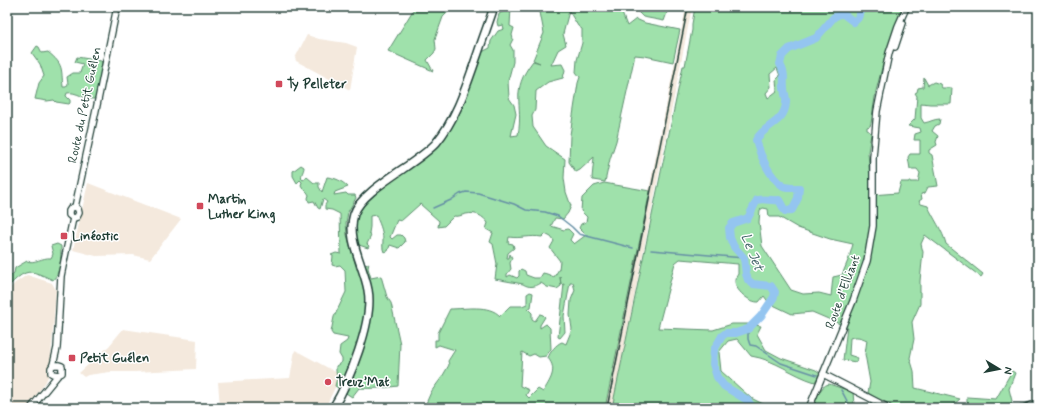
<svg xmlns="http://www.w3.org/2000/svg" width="1045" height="415" viewBox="0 0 1045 415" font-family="Mynerve,sans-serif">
<rect width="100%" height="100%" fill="#fff"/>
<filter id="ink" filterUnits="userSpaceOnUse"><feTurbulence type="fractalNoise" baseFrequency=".025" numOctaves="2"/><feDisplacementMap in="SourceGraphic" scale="8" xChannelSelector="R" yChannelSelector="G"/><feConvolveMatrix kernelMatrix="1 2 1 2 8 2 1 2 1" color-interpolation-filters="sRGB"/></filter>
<g filter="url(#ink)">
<g fill="#f4e9dd">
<polygon points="686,7 692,7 612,408 605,408"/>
<polygon points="307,35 319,39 346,43 357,47 350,90 296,61 295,58"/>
<polygon points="88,183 181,219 150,259 133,255 96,256 73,250"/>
<polygon points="27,275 52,283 56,290 51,356 48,377 45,383 27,408 7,408 7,292 15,283"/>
<polygon points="123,329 197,340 196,369 135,372 110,372 88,375 84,377 79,373 109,346"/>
<polygon points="295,350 341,375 329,400 324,408 289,408 289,404 220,407 218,382 290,378"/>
</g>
<g fill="#9fe1ab" stroke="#5f8f70" fill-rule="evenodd">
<polygon points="415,7 453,7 443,17 435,39 436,49 434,53 427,60 433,71 388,51"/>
<path d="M 504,7 L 511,7 L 510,26 L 514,28 L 512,35 L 513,39 L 510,45 L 513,50 L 513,62 L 508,81 L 509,98 L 514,105 L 516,114 L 511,136 L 518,135 C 524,103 509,92 533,61 L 540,63 L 533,60 L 544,33 L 539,7 L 621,7 L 620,8 L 627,26 L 636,19 L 645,23 L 680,30 L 673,62 L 645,56 L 635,55 L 616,141 L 610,159 L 605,182 L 593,180 L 592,178 L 594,157 L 580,170 L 576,172 L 569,162 L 570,135 L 578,83 L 580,77 L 576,72 L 577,60 L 582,43 L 582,29 L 578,26 L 569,11 L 563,34 L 566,45 L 558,50 L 551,65 L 562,64 L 565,70 L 563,78 L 548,82 L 536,91 L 535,110 L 532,116 L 533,127 L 546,146 L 565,159 L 564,178 L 566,192 L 571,206 L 568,213 L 563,219 L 555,218 L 551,226 L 564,230 L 568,229 L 573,234 L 570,240 L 574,244 L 586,235 L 579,228 L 581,224 L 586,222 L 587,217 L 581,211 L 582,198 L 594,186 L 604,183 L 650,191 L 605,408 L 424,408 L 431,392 L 442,377 L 449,365 L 448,361 L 455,350 L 439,345 L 435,347 L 435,340 L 438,340 L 438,333 L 450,309 C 465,309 489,304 500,316 L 510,306 L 522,306 L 527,304 L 527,294 L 530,292 L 533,293 L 531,307 L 528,309 L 532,313 L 532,319 L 535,321 L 540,314 L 543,315 L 545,317 L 540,325 L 540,328 L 546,324 L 550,328 L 551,349 L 546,356 L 539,357 L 534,354 L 529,356 L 522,352 L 520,386 L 529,390 L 526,395 L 529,398 L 538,389 L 543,392 C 550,380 558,370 548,358 C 550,352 556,344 562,342 L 566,344 L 572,329 L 570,315 L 571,300 L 575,290 L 573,283 L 570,283 L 564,316 L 565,332 L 560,338 L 558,337 L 564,284 L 561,285 L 560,276 L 561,286 L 557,289 L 547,287 L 541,283 C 535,287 529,288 523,284 L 495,279 L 497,264 L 493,244 L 490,242 L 493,233 L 486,229 L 488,223 C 483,216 476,212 466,214 C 461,215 459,217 454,216 L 444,226 L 438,227 L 439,221 L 420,204 L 401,221 L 397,220 L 390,237 L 392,239 L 397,235 L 401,235 L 404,238 L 405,242 L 399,248 L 390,245 L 388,251 L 384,252 C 382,248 383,244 383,240 C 383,230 379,223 376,215 L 370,216 L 370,227 L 369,233 L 371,236 L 367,244 L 369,246 L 368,248 L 359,245 L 357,242 L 354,227 L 356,215 L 365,201 L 380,187 L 434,148 L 471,84 L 482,52 L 490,48 L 491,41 L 498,31 L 504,29 L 503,25 L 498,26 L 497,22 L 499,14 L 504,11 ZM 545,234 L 551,237 L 554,241 L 550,248 L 560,261 L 559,269 L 554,277 L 547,274 L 543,273 L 540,278 L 534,278 L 526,275 L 525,271 L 521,269 L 519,271 L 519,276 L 517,278 L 510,275 L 507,277 L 507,274 L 511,269 L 510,263 L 512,258 L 510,254 L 509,258 L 507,258 L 508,253 L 514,248 L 513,244 L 508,243 L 509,237 C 520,239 530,235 542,237 Z"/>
<polygon points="633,7 669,7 664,21 643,17"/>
<path d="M 695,7 L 902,7 L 884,60 L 876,91 L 871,123 L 870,126 L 867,127 L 867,130 L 869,131 L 871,134 L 868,152 L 871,195 L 898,193 L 901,182 L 918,182 L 920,173 L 917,169 L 910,169 L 908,157 L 910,154 L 920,154 L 920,140 L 914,140 L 915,134 L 921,132 L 920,128 L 908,126 L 915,119 L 917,96 L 915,93 L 917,92 L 918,88 L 923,87 L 924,78 L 928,85 L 934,82 L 940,84 L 942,88 L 952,88 L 951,104 L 930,104 L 921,103 L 921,118 L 924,123 C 930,122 934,119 940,119 L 939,124 L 935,126 L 932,131 L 938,136 L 936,142 L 937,145 L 929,150 L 929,153 L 932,155 L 938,186 L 928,187 L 925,193 L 921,194 L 922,199 L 919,201 L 921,204 L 928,206 C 933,218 943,231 946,244 L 983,274 L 981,277 L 925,235 L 921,244 L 923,252 L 920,281 L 920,304 L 912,322 L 914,339 L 910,358 L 914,371 L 915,388 L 960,399 L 953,405 L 944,408 L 892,408 L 868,393 L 870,382 L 865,354 L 867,340 C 860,337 857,336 850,338 L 849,355 L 858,358 L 856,362 L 843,360 L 847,327 L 812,312 L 792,314 L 769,303 L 764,296 L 759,302 C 750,303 734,290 735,280 C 735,278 737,276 738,274 C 738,271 738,267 738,264 L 680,259 L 675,263 L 658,328 L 713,330 L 732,324 L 747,324 L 761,326 L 757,334 L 766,350 L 781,358 L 816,370 L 820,373 L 815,382 C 792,375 776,360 751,356 L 737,339 L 728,341 L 719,352 L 721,371 L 751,398 L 767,406 L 767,408 L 612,408 L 683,66 L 685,66 L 692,30 L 692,24 ZM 777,68 L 780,76 L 776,80 L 777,91 L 768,98 L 766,93 L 771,87 L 770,74 ZM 763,208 L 768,209 L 769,217 L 779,217 L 798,228 L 830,239 L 853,244 L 849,258 L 842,275 L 833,277 L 831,296 L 819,293 L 803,294 L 791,290 L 762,246 L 759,222 L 760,210 Z"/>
<path d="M 37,46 L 39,47 L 42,53 L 48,52 C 64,65 61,68 63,87 L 66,87 L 68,84 L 67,77 L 73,73 L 80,73 L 83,64 L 75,62 L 77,57 L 101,61 L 102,62 L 99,83 L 95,99 C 85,100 76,91 67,93 L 66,96 L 70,100 L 70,103 L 69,104 L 56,102 L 54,100 L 47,101 L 35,99 L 39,83 L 44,76 L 40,64 L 32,53 Z"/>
<path d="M 301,165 L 304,167 C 304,172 299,176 303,180 L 307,177 L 314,183 L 319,183 L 319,187 L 322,192 L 327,177 C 336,178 342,181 348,187 L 335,192 L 334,195 L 346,193 L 348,195 L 355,195 L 356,198 L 348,212 L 346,223 L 347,235 L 357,270 L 369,263 L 368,268 L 371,278 L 381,276 L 387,297 L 391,303 L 400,344 L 398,386 C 385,388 372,389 359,388 L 352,397 L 335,386 L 337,378 L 336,371 L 336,366 L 342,362 L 342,359 L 339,354 L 340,346 L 347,341 L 348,338 L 333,335 L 331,332 L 334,317 L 346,292 L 345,270 L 340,265 L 335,266 L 332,265 L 333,256 L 331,255 L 336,253 L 341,254 L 340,214 L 332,210 L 325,209 L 325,205 L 327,202 L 323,199 L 320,209 L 318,208 L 314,201 L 309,202 L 308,198 L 309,195 C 307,190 303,190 301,185 L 302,182 L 300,180 L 297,183 L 293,176 L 293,171 Z"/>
<path d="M 57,244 L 61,246 C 61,257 61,272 53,280 C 29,269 26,268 7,288 L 7,279 L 14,273 L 15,268 L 27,261 C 35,264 42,257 51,258 L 53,254 L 51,246 Z"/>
<polygon points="1012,371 1015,373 1009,389 1012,401 1009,408 967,408 967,397 996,399"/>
<path d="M 829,384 L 853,392 L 854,404 L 851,408 L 813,408 C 816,400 819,386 829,384 Z"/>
</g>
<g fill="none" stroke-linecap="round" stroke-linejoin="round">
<g stroke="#658fa5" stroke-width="1.5">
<polyline points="433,208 451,200 460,194 466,192 478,193 514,204 526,210 545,212 558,216 572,227 579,234 633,248"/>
<polyline points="651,250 744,258"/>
<polyline points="748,329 748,339 750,345 756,346 781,363 817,375"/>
<path d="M 841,390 C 845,396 847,402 851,408"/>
<polyline points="580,408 583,407 589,408"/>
</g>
<path stroke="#94c5f0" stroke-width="8" d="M 753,408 L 747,400 L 724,386 L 717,377 L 713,364 L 714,350 L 722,336 L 726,333 L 736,333 L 748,329 L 761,316 L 774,297 L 775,292 L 771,286 L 753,284 L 748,280 L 746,274 L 744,258 L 734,247 L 730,238 L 729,228 L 733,223 L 748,218 L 757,200 C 764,198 770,201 779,200 L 785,211 L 792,210 L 798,198 L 799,188 C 795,188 787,188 783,186 C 769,177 760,155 756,140 C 766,123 784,124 786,103 C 787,98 784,93 784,88 C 783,76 786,76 780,64 L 782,56 L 789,49 L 816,38 L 834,17 L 842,13 L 854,22 L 858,18 L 862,7"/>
<g stroke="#1f3d34" stroke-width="8">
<g id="tertiary">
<polyline points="895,47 903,23"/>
<polyline points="75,207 96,110 117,7"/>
<polyline points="73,218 69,215 69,211 71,208 75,207"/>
<polyline points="73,218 77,217 79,213 78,209 75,207"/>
<polyline points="53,365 57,348 61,276 73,218"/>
<polyline points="823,374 889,408"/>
<polyline points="31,408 58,375 62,373 62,366 59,365 53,365 51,368 51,373 53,374 58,375"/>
<polyline points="809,408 853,301 867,261 873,226 873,157 877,111 889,53 898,26 906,8"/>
<polyline points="1023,408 1038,403"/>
</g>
</g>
<g stroke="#1f3d34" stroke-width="10">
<path id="secondary" d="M 333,408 C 349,382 374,320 368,290 C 364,266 346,239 354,214 C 362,189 416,165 436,143 C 457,118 467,84 478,53 C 483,38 489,22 494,7"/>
</g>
<use href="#tertiary" stroke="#fff" stroke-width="5.5"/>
<use href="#secondary" stroke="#fff" stroke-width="7"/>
<polyline stroke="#1f3d34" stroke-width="1.5" points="607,408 688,7"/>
</g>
</g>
<g fill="#d1495b" stroke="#fff" stroke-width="1.5">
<rect x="275" y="80" width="8" height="8" rx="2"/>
<rect x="196" y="202" width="8" height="8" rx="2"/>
<rect x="60" y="232" width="8" height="8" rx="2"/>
<rect x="68" y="354" width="8" height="8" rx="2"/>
<circle cx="328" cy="382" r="4"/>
</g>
<g text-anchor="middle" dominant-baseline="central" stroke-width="3" stroke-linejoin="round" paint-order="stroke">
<g font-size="13" font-weight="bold" fill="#1f3d34" stroke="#fff" text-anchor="start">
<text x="287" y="84">Ty Pelleter</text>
<text x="208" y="199">Martin<tspan x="208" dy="15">Luther King</tspan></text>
<text x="72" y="236">Linéostic</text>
<text x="80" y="358">Petit Guélen</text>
<text x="336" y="382">Treuz’Mat</text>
</g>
<g font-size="13" fill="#1f3d34" stroke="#fff">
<text transform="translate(85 105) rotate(-78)">Route du Petit Guélen</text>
<text transform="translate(843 292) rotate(-70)">Route d'Elliant</text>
</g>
<g font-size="14" font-style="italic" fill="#3c5f63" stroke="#fff">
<text transform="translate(752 252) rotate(69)">Le Jet</text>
</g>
</g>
<rect width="1045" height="415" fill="none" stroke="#fff" stroke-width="24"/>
<rect x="12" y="12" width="1021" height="391" fill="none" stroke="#1f3d34" stroke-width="1.5" filter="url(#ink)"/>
<g transform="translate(999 369) rotate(100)" stroke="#ffffff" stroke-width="3" paint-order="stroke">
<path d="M0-3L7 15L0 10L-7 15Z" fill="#1f3d34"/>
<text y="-6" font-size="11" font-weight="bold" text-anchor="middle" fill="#1f3d34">N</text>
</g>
</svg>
